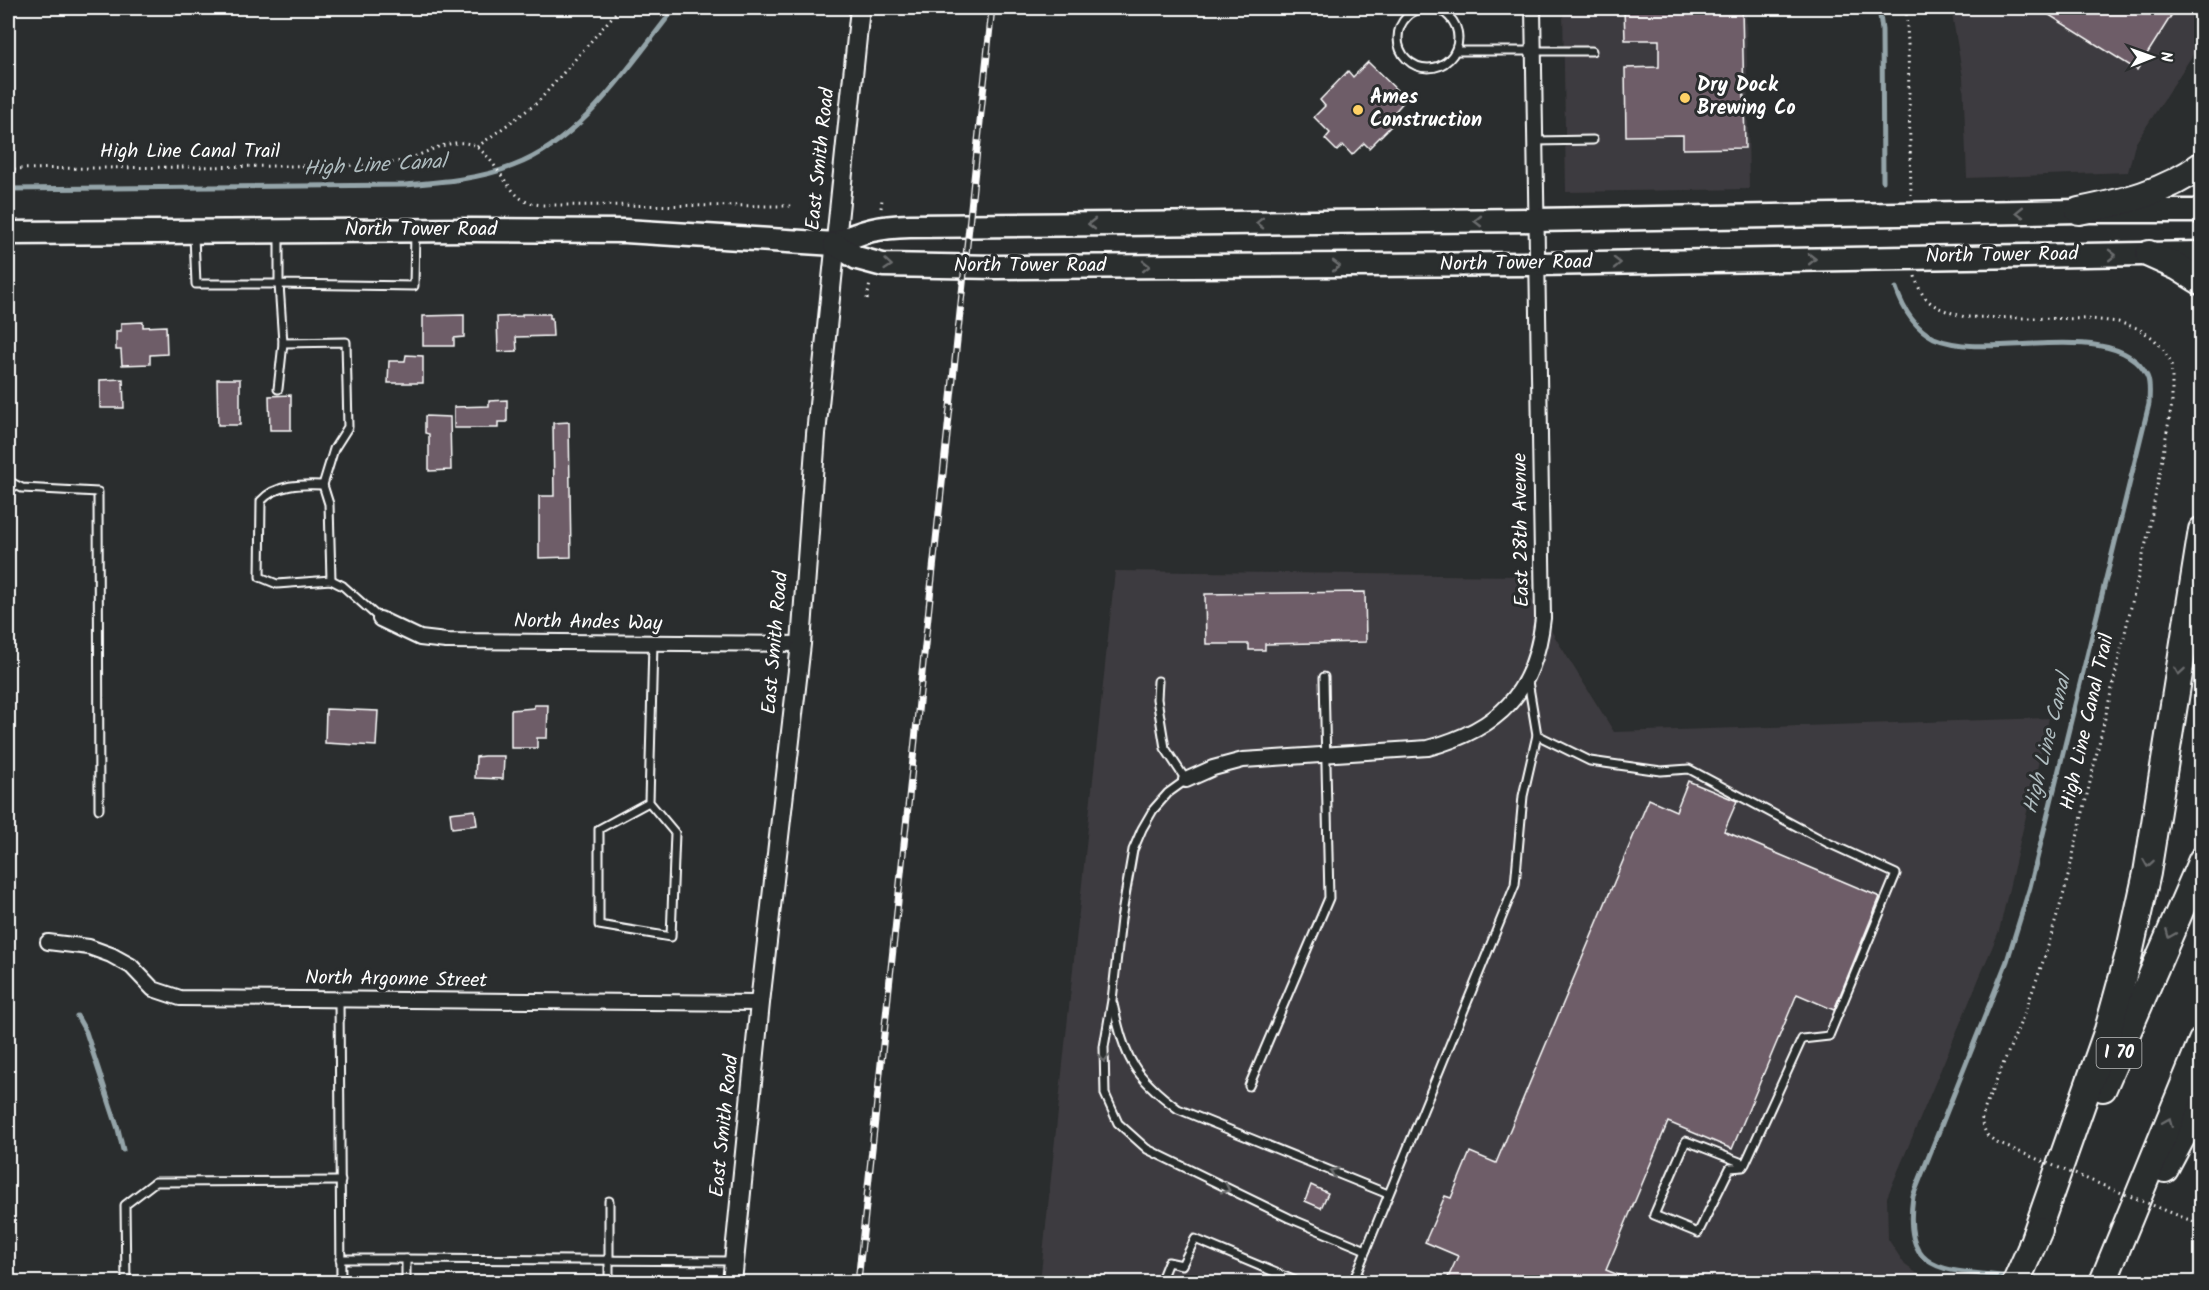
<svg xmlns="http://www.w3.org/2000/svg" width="2209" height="1290" viewBox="0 0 2209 1290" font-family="Kalam,sans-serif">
<rect width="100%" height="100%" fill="#2a2d2e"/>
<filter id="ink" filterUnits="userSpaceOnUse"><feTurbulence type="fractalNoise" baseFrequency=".0167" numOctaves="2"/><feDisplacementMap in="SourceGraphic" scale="12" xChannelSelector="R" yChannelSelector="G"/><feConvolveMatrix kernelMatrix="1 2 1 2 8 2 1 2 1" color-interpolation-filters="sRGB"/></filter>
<g filter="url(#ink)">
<g fill="#3e3b3f">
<polygon points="1563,8 1746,8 1749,189 1566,192"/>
<polygon points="1951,8 2201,8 2201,42 2135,144 2128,172 1967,178 1963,77"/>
<polygon points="1115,571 1517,576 1614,732 2049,718 1999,931 1887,1197 1888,1239 1905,1265 1929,1282 1040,1282"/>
</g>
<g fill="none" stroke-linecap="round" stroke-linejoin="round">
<g stroke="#94a4a9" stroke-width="5">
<polyline points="1879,8 1882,30 1883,181"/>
<path d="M 8,189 L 405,185 C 442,182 479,179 513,166 C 583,140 630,64 675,8"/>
<path d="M 1896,288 C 1903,309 1914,328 1934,338 C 1989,363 2118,315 2147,376 C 2151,384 2149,395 2149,404 L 2030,887 L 2007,961 L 1913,1196 C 1902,1278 1947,1269 2011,1277"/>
<polyline points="77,1016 86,1032 118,1129 123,1150"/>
<polyline points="2026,1279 2053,1282"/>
</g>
</g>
<g fill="#6e5d68" stroke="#fff" stroke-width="1.5">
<polygon points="1624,8 1742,8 1745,148 1683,149 1683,135 1626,136 1625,68 1659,67 1659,40 1625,40"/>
<polygon points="2038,8 2176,8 2137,70"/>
<polygon points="1368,62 1406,99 1392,115 1397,120 1369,148 1364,143 1352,155 1343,145 1337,151 1325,139 1330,133 1314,117 1325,106 1320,100 1348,71 1353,77"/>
<polygon points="522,314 550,314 550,318 552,318 553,336 516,337 517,351 498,352 497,317 522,316"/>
<polygon points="464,315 464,337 454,338 454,346 423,346 423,316"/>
<polygon points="143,322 143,327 166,326 167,354 150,355 150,364 122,365 121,350 116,350 116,331 121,331 121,323"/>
<polygon points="406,355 423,356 423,383 388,383 389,361 405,361"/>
<polygon points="123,379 124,408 100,408 100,380"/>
<polygon points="217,379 240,379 240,425 218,425"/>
<polygon points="291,395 291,430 270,430 269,396"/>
<polygon points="507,400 507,422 498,422 498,428 454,428 454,407 489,406 489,401"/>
<polygon points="425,416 450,417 451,470 429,471 429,434 425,433"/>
<polygon points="569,422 571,557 539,558 539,496 554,496 553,423"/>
<polygon points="1365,592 1366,642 1265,644 1265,650 1249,650 1249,644 1206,644 1205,594"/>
<polygon points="534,705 548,705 547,738 537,738 537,748 511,748 511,710 534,708"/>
<polygon points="326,709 378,711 376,746 325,743"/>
<polygon points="484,756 504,756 503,779 475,778 476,757"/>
<polygon points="1688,781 1737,801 1724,831 1880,897 1834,1010 1797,994 1732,1149 1668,1122 1606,1270 1636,1282 1446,1282 1458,1256 1425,1242 1445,1196 1451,1198 1470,1152 1496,1163 1649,799 1676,811"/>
<polygon points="475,810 477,825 452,828 450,813"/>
<polygon points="1311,1185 1328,1193 1321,1208 1305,1201"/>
</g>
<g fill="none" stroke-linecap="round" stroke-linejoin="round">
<g stroke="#fff" stroke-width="11">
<g id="service">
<circle cx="1428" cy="38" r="30"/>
<polyline points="1456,51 1592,51"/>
<polyline points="1535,141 1593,140"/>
<path d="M 194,236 L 196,284 L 279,284 L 283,343 L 346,342 L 348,427 L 334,449 L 323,485 C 302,484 276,484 261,501 L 260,577 L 277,584 L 331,580 L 343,586 L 380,619"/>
<polyline points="279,236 279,284 414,286 415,233"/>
<polyline points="278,389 283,343"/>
<polyline points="8,481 22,488 98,492 99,809"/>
<polyline points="323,485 329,504 331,580"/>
<polyline points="1158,681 1157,699 1165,748 1186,780 1168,793 1153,810 1142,829 1133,850 1121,919 1112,1000 1104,1047 1105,1094 1118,1123 1147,1149 1289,1218 1366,1250"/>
<polyline points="1537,735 1590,761 1661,771 1689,769 1826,842 1896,874 1829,1036 1802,1039 1745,1164 1743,1167 1730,1168 1698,1233 1654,1215 1686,1141 1745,1164"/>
<polyline points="649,802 599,829 599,925 671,937 675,833 649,802 653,643"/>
<polyline points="339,999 341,1282"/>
<path d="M 1113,1004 C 1125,1058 1133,1076 1178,1109 L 1388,1194"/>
<polyline points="1249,1086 1329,898 1324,677"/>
<polyline points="340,1259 406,1259"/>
<polyline points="126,1282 125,1205 155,1182 341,1181"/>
<polyline points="406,1282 406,1259 732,1261"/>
<polyline points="609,1282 609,1201"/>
<polyline points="1160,1282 1168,1262 1182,1265 1195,1239 1298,1282"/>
<polyline points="1353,1282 1515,885 1523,796 1537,735 1528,681"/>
</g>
</g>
<g stroke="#fff" stroke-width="18">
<g id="minor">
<polyline points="380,619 420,638 446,641 801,644"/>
<path d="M 1186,780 L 1213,768 L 1243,760 L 1428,748 C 1499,729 1535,693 1543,618 L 1533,8"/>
<polyline points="48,942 89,947 111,955 131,966 153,989 180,998 760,1003"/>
</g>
</g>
<g stroke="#fff" stroke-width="22">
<polyline id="tertiary" points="732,1282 760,1003 801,644 816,434 860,8"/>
</g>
<g stroke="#fff" stroke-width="27">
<g id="primary">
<path d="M 8,233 L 472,230 L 625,231 L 835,244 C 864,230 879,227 910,226 L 1536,220 L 2079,211 L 2202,211"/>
<polyline points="835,244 857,258 883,265 996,267 1537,264 2202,253"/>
</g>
</g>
<g stroke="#fff" stroke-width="30">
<g id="motorway">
<path d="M 2079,211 C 2123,202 2164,193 2202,165"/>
<polyline points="2149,254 2178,267 2202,282"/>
<polyline points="2103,1088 2202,860"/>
<polyline points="2165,1169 2202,1099"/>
<polyline points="2032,1245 2108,1030 2129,954 2147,873 2202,530"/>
<polyline points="2016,1282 2039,1230"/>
<polyline points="2103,1282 2202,1041"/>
</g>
</g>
<g stroke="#fff" stroke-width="3" stroke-dasharray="1.5 4.5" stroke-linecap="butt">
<polyline points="1906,8 1908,44 1911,195"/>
<polyline points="477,147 537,103 620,8"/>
<path d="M 8,169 L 371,165 C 384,164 396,163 408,159 C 427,153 444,141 465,143 C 491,145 505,193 527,202 C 531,204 536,204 541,205 L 792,206"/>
<polyline points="881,208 882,199"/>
<path d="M 1915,276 C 1922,305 1939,309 1965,317 L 2091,319 L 2118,322 L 2137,328 L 2153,338 L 2163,349 L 2171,363 L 2172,378 L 2172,404 L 2149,530 L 2065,889 L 2045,956 L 2025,1012 L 1986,1105 L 1981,1122 L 1987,1135 L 1997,1143"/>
<polyline points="867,299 870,283"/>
</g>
<use href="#service" stroke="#2a2d2e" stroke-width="7"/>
<use href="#minor" stroke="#2a2d2e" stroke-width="14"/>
<use href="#tertiary" stroke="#2a2d2e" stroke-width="18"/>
<use href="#primary" stroke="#2a2d2e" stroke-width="22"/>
<use href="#motorway" stroke="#2a2d2e" stroke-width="26"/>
<g stroke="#fff" stroke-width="7">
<polyline id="rail" points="858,1282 992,8"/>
</g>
<use href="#rail" stroke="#2a2d2e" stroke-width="4.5" stroke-dasharray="14" stroke-linecap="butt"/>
<polyline stroke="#fff" stroke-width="3" stroke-dasharray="1.5 4.5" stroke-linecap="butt" points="1997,1143 2202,1225"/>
</g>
<defs><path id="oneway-chevron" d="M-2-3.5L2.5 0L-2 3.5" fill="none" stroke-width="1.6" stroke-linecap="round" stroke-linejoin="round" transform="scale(1.5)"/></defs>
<g stroke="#6a6c6d">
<use href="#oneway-chevron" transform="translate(2020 212) rotate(179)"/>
<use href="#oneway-chevron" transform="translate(1478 221) rotate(180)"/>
<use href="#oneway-chevron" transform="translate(1260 223) rotate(179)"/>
<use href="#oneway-chevron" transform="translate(1092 224) rotate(180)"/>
<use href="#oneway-chevron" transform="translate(2112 255) rotate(-1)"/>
<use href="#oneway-chevron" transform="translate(1812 259) rotate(-1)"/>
<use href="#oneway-chevron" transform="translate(1617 263) rotate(-1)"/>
<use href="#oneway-chevron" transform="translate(888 265) rotate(5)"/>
<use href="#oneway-chevron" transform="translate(1146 266)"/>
<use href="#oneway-chevron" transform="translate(1336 266)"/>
<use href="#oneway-chevron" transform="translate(2179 671) rotate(99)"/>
<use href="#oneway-chevron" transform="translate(2148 863) rotate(99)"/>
<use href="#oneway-chevron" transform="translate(2170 934) rotate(113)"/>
<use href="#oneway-chevron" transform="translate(1104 1058) rotate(90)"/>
<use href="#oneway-chevron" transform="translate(2168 1122) rotate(-68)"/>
<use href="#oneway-chevron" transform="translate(1334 1172) rotate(-158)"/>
<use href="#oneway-chevron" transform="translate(1226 1189) rotate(26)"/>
</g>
</g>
<g fill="#ffd166" stroke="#2a2d2e" stroke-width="2">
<circle cx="1685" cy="98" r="6"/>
<circle cx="1358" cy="110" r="6"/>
</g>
<g text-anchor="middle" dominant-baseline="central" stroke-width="6" stroke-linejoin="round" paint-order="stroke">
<rect fill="#2a2d2e" stroke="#bfc0c0" stroke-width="1.5" x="2096.5" y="1038" width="45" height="30" rx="4.5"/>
<g font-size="18" font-weight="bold" fill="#fff">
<text x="2119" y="1053">I 70</text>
</g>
<g font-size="20" font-weight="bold" fill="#fff" stroke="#2a2d2e" text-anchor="start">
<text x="1697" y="86">Dry Dock<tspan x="1697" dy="23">Brewing Co</tspan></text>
<text x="1370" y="98">Ames<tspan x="1370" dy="23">Construction</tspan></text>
</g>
<g font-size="20" fill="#fff" stroke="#2a2d2e">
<text x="190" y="152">High Line Canal Trail</text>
<text transform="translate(821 159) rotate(-84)">East Smith Road</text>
<text x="421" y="230">North Tower Road</text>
<text transform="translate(2002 256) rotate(-1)">North Tower Road</text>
<text transform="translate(1516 264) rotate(-1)">North Tower Road</text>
<text x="1030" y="266">North Tower Road</text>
<text transform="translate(1522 530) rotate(-91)">East 28th Avenue</text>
<text transform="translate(588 623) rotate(1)">North Andes Way</text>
<text transform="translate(776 643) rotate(-85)">East Smith Road</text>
<text transform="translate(2088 722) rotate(-77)">High Line Canal Trail</text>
<text transform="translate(396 980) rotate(1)">North Argonne Street</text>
<text transform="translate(725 1126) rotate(-84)">East Smith Road</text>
</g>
<g font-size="21" font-style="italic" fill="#aebbbe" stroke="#2a2d2e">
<text transform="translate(375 166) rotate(-3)">High Line Canal</text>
<text transform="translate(2048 744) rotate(-76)">High Line Canal</text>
</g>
</g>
<rect width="2209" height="1290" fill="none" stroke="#2a2d2e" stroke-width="30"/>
<rect x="15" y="15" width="2179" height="1260" fill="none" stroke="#fff" stroke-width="2" filter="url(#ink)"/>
<g transform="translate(2152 57) rotate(89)" stroke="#2a2d2e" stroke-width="4.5" paint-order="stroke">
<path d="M0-4.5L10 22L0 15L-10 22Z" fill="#ffffff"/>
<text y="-9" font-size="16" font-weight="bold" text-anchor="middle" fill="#ffffff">N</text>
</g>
</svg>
